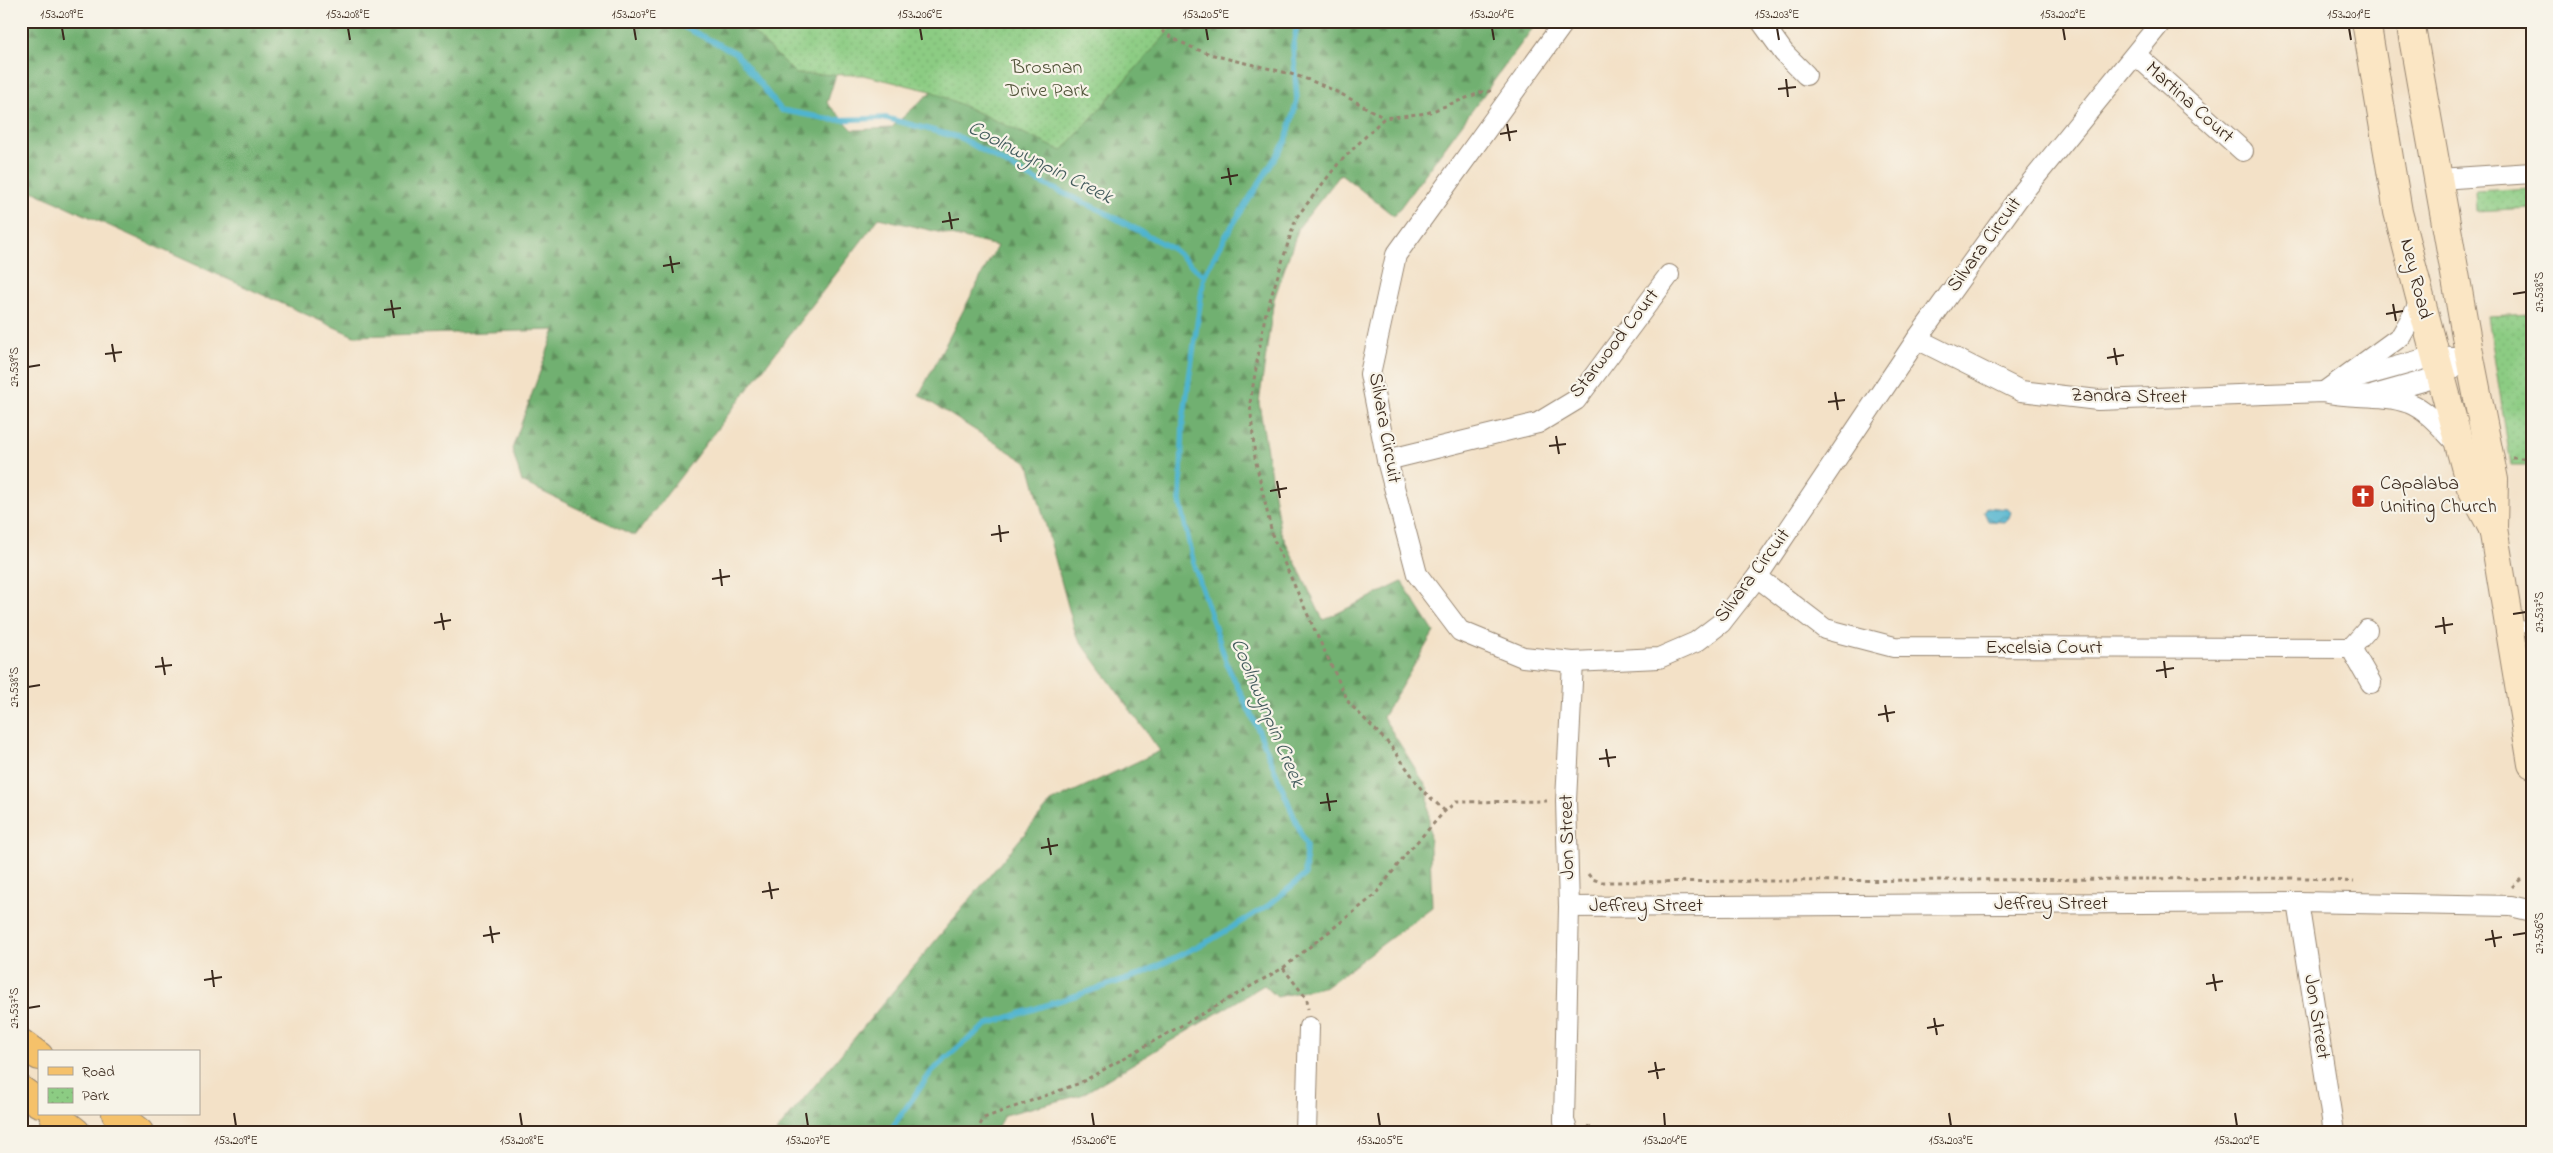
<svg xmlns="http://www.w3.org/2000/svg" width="2553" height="1153" viewBox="0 0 2553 1153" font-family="'Indie Flower',sans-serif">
<defs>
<pattern id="forest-firs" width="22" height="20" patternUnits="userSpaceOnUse" patternTransform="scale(1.25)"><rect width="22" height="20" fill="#71b071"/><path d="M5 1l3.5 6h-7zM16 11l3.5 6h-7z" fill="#5e8f5c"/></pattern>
<pattern id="park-dots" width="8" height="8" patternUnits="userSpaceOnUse" patternTransform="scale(1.25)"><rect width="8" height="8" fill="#8ccc83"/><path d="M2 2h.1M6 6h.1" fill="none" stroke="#7aaf71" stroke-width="1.8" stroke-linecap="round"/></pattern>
<pattern id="water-waves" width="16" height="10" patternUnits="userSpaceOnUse" patternTransform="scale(1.25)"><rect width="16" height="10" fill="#50b4cf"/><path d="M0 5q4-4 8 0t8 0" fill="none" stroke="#4493a7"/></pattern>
</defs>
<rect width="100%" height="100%" fill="#f7f3e8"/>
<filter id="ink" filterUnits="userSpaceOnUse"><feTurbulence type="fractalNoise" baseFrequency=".02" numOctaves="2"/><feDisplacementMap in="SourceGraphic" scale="10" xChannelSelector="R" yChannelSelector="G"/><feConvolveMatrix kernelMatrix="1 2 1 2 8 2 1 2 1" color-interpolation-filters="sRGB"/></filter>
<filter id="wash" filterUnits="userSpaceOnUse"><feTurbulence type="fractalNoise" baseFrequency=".0096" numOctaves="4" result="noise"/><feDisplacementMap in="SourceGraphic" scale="20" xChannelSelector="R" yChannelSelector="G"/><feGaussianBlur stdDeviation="1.12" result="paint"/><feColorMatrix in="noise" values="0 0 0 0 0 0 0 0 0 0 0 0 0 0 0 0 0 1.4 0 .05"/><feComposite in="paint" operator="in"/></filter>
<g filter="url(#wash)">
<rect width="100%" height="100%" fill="#f3e1c7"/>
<polygon fill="url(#forest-firs)" stroke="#566d48" points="21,21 853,21 827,103 853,130 891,128 931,92 916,42 1171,28 1178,21 1538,21 1394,216 1341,174 1299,227 1274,299 1259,403 1280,530 1323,620 1402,582 1434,632 1383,717 1428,789 1432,907 1327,986 1277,997 1264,985 1081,1095 1004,1115 995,1132 776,1132 1051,802 1160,751 1076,635 1029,464 919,395 997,246 879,218 635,536 522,482 512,449 555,330 354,336 21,186"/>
<g fill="url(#park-dots)" stroke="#647b50">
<polygon points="742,21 1178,21 1062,151 931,91 863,75 796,74"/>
<polygon points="2532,188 2532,208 2476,211 2475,191"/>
<polygon points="2532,314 2532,466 2511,466 2488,316"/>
</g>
<polygon fill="url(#water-waves)" stroke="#466f76" points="1987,507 2008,509 2011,512 2009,518 2005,522 1988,521 1984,512"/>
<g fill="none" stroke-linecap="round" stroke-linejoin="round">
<g stroke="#50b4cf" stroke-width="5.5">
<polyline points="672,21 736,53 781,110 834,120 886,118 961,138 1033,179 1104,212 1173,249 1204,276"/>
<polyline points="889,1132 932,1071 962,1044 988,1024 1139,975 1211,940 1269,905 1305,875 1306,846 1258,729 1228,667 1194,565 1180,501 1183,421 1204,276 1225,237 1286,141 1297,100 1293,46 1298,21"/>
</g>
</g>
</g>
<g filter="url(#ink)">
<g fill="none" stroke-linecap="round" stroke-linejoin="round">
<g stroke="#978672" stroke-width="12">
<polyline id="service" points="2510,627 2532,626"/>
</g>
<g stroke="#978672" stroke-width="22">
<g id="minor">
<polyline points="1565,21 1396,255 1370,374 1387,460 1417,574 1460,631 1523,657 1573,662 1659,658 1696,642 1721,623 1757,577 1917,339 2019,197 2162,21"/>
<polyline points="1761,21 1784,53 1806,75"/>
<polyline points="2136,55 2243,151"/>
<polyline points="2439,179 2532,173"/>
<path d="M 1917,339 L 2021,391 L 2098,400 L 2324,392 C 2351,399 2382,393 2409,403 C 2429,411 2444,431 2459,446"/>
<polyline points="2345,381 2435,356 2470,358"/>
<polyline points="2324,392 2401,336 2421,301"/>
<polyline points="2374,395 2441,376 2451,370"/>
<polyline points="1387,460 1538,423 1576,400 1669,275"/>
<polyline points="1757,577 1825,629 1894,647 2351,648 2367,630"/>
<polyline points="2351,648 2371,683"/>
<polyline points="2298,902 2334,1132"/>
<polyline points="1569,907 2298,902 2511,906 2532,911"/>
<polyline points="1306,1132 1309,1027"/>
<polyline points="1568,1132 1564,1121 1569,907 1566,801 1573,662"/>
</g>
</g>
<g stroke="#978672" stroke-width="30">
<g id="secondary">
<polyline points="2366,21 2398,212 2421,301 2470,485 2492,527"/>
<polyline points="2410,21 2470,358 2494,480 2493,528 2532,764"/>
</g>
</g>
<g stroke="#978672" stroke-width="30">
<g id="primary">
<polyline points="21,1043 39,1056"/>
<polyline points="21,1090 39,1103"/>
<polyline points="53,1114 76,1132"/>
<polyline points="116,1114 139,1132"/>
</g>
</g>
<g stroke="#978672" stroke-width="3" stroke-dasharray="4 4" stroke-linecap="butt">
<path d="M 1149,21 C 1190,56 1234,59 1283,72 C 1320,81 1352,99 1384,118"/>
<polyline points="2512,458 2532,458"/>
<polyline points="1445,811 1422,790 1391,746 1349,703 1316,633 1273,538 1255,458 1250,403 1265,316 1296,218 1338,164 1384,118 1427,113 1482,92 1491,91"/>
<polyline points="1588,874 1592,879 1602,882 2309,878 2354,882"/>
<polyline points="2512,887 2521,879"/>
<polyline points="1283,968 1307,999 1308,1009"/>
<polyline points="1587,1126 1598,1132"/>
<polyline points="976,1132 984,1118 1080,1083 1283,968 1375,895 1406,854 1445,811 1456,802 1547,801"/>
</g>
<use href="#service" stroke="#fff" stroke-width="10"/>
<use href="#minor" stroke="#fff" stroke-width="20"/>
<use href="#secondary" stroke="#fbe6c4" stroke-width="28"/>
<use href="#primary" stroke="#f5c16b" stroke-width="28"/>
</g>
</g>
<path fill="none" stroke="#3b2a1e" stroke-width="2" d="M 62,28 L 64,40M 348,28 L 350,40M 634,28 L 636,40M 920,28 L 922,40M 1206,28 L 1208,40M 1492,28 L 1494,40M 1777,28 L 1779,40M 2063,28 L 2065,40M 2349,28 L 2351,40M 1786,79 L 1788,97M 1778,89 L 1796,87M 1507,124 L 1510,141M 1500,134 L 1517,131M 1228,168 L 1231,185M 1221,178 L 1238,175M 949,212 L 952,229M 942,222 L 959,219M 670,256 L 673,273M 663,266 L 680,263M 2513,294 L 2526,292M 391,300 L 394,318M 2393,304 L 2396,321M 384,310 L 401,308M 2386,314 L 2403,311M 112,344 L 115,362M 2114,348 L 2117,365M 105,354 L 122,352M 2107,358 L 2124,355M 28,367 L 40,365M 1835,392 L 1838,410M 1828,402 L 1845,400M 1556,436 L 1559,454M 1549,446 L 1566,444M 1277,481 L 1280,498M 1270,491 L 1287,488M 999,525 L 1001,542M 991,535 L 1009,532M 720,569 L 722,586M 712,579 L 730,576M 441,613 L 444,630M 2513,614 L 2526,612M 2443,617 L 2445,634M 434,623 L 451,620M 2435,627 L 2453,624M 162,657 L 165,675M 2164,661 L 2166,678M 155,667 L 172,665M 2156,671 L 2174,668M 28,687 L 40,685M 1885,705 L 1888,722M 1878,715 L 1895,712M 1606,749 L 1609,767M 1599,759 L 1616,757M 1327,793 L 1330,811M 1320,803 L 1337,801M 1048,838 L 1051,855M 1041,848 L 1058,845M 769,882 L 772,899M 762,892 L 779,889M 490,926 L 493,943M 2492,930 L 2495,947M 2513,935 L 2526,933M 483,936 L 500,933M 2485,940 L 2502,937M 212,970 L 214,987M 2213,974 L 2216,991M 204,980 L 222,977M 2206,984 L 2223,981M 28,1008 L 40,1006M 1934,1018 L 1937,1035M 1927,1028 L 1944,1025M 1655,1062 L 1658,1079M 1648,1072 L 1665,1069M 234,1113 L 236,1126M 520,1113 L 522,1126M 806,1113 L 808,1126M 1092,1113 L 1094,1126M 1378,1113 L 1380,1126M 1664,1113 L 1665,1126M 1949,1113 L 1951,1126M 2235,1113 L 2237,1126"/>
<defs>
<g id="church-square" transform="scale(1.25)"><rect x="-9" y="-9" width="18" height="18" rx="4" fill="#c8321e" stroke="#f7f3e8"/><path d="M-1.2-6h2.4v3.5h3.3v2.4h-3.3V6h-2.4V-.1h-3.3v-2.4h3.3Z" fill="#fff"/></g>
</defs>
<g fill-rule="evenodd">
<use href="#church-square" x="2363" y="496"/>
</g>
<g text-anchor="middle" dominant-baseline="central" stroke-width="4.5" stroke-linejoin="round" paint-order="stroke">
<g font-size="20" fill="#4f5237" stroke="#f7f3e8">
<text x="1047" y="68">Brosnan<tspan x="1047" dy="23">Drive Park</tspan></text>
</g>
<g font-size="20" fill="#3b2a1e" stroke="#f7f3e8">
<text transform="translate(2189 103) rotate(42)">Martina Court</text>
<text transform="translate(1985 245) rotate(-54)">Silvara Circuit</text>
<text transform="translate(2415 279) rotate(76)">Ney Road</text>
<text transform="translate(1615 344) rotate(-52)">Starwood Court</text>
<text transform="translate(2129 397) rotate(1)">Zandra Street</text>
<text transform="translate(1384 428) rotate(80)">Silvara Circuit</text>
<text transform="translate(1753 576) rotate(-53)">Silvara Circuit</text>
<text x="2044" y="648">Excelsia Court</text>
<text transform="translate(1568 837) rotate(-91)">Jon Street</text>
<text x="2051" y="904">Jeffrey Street</text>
<text x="1646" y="906">Jeffrey Street</text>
<text transform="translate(2316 1017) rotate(81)">Jon Street</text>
</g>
<g font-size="20" fill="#3b2a1e" stroke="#f7f3e8" text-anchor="start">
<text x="2380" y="484">Capalaba<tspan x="2380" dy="23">Uniting Church</tspan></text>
</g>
<g font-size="21" font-style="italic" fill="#425a5c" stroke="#f7f3e8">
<text transform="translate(1040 163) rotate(27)">Coolnwynpin Creek</text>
<text transform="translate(1267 713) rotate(67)">Coolnwynpin Creek</text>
</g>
</g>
<rect width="2553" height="1153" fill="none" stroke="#f7f3e8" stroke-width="55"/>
<rect x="38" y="1050" width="162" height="65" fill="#f7f3e8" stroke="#aca397"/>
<rect x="48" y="1067" width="25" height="8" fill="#f5c16b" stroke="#aca397"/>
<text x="82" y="1076" font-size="15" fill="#3b2a1e">Road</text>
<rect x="48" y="1088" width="25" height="15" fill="url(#park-dots)" stroke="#aca397"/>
<text x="82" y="1100" font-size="15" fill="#3b2a1e">Park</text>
<rect x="28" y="28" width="2498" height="1098" fill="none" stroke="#3b2a1e" stroke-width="2"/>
<g font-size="12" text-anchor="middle" fill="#3b2a1e">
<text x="62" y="18">153.209°E</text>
<text x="348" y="18">153.208°E</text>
<text x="634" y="18">153.207°E</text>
<text x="920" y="18">153.206°E</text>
<text x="1206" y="18">153.205°E</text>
<text x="1492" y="18">153.204°E</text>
<text x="1777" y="18">153.203°E</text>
<text x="2063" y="18">153.202°E</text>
<text x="2349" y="18">153.201°E</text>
<text transform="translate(2539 292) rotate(-90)" y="4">27.538°S</text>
<text transform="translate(14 367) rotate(-90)" y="4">27.539°S</text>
<text transform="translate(2539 612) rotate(-90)" y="4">27.537°S</text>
<text transform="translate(14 687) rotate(-90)" y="4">27.538°S</text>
<text transform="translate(2539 933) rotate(-90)" y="4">27.536°S</text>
<text transform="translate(14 1008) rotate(-90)" y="4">27.537°S</text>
<text x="236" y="1144">153.209°E</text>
<text x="522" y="1144">153.208°E</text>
<text x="808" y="1144">153.207°E</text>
<text x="1094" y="1144">153.206°E</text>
<text x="1380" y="1144">153.205°E</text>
<text x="1665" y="1144">153.204°E</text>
<text x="1951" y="1144">153.203°E</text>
<text x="2237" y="1144">153.202°E</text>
</g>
</svg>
